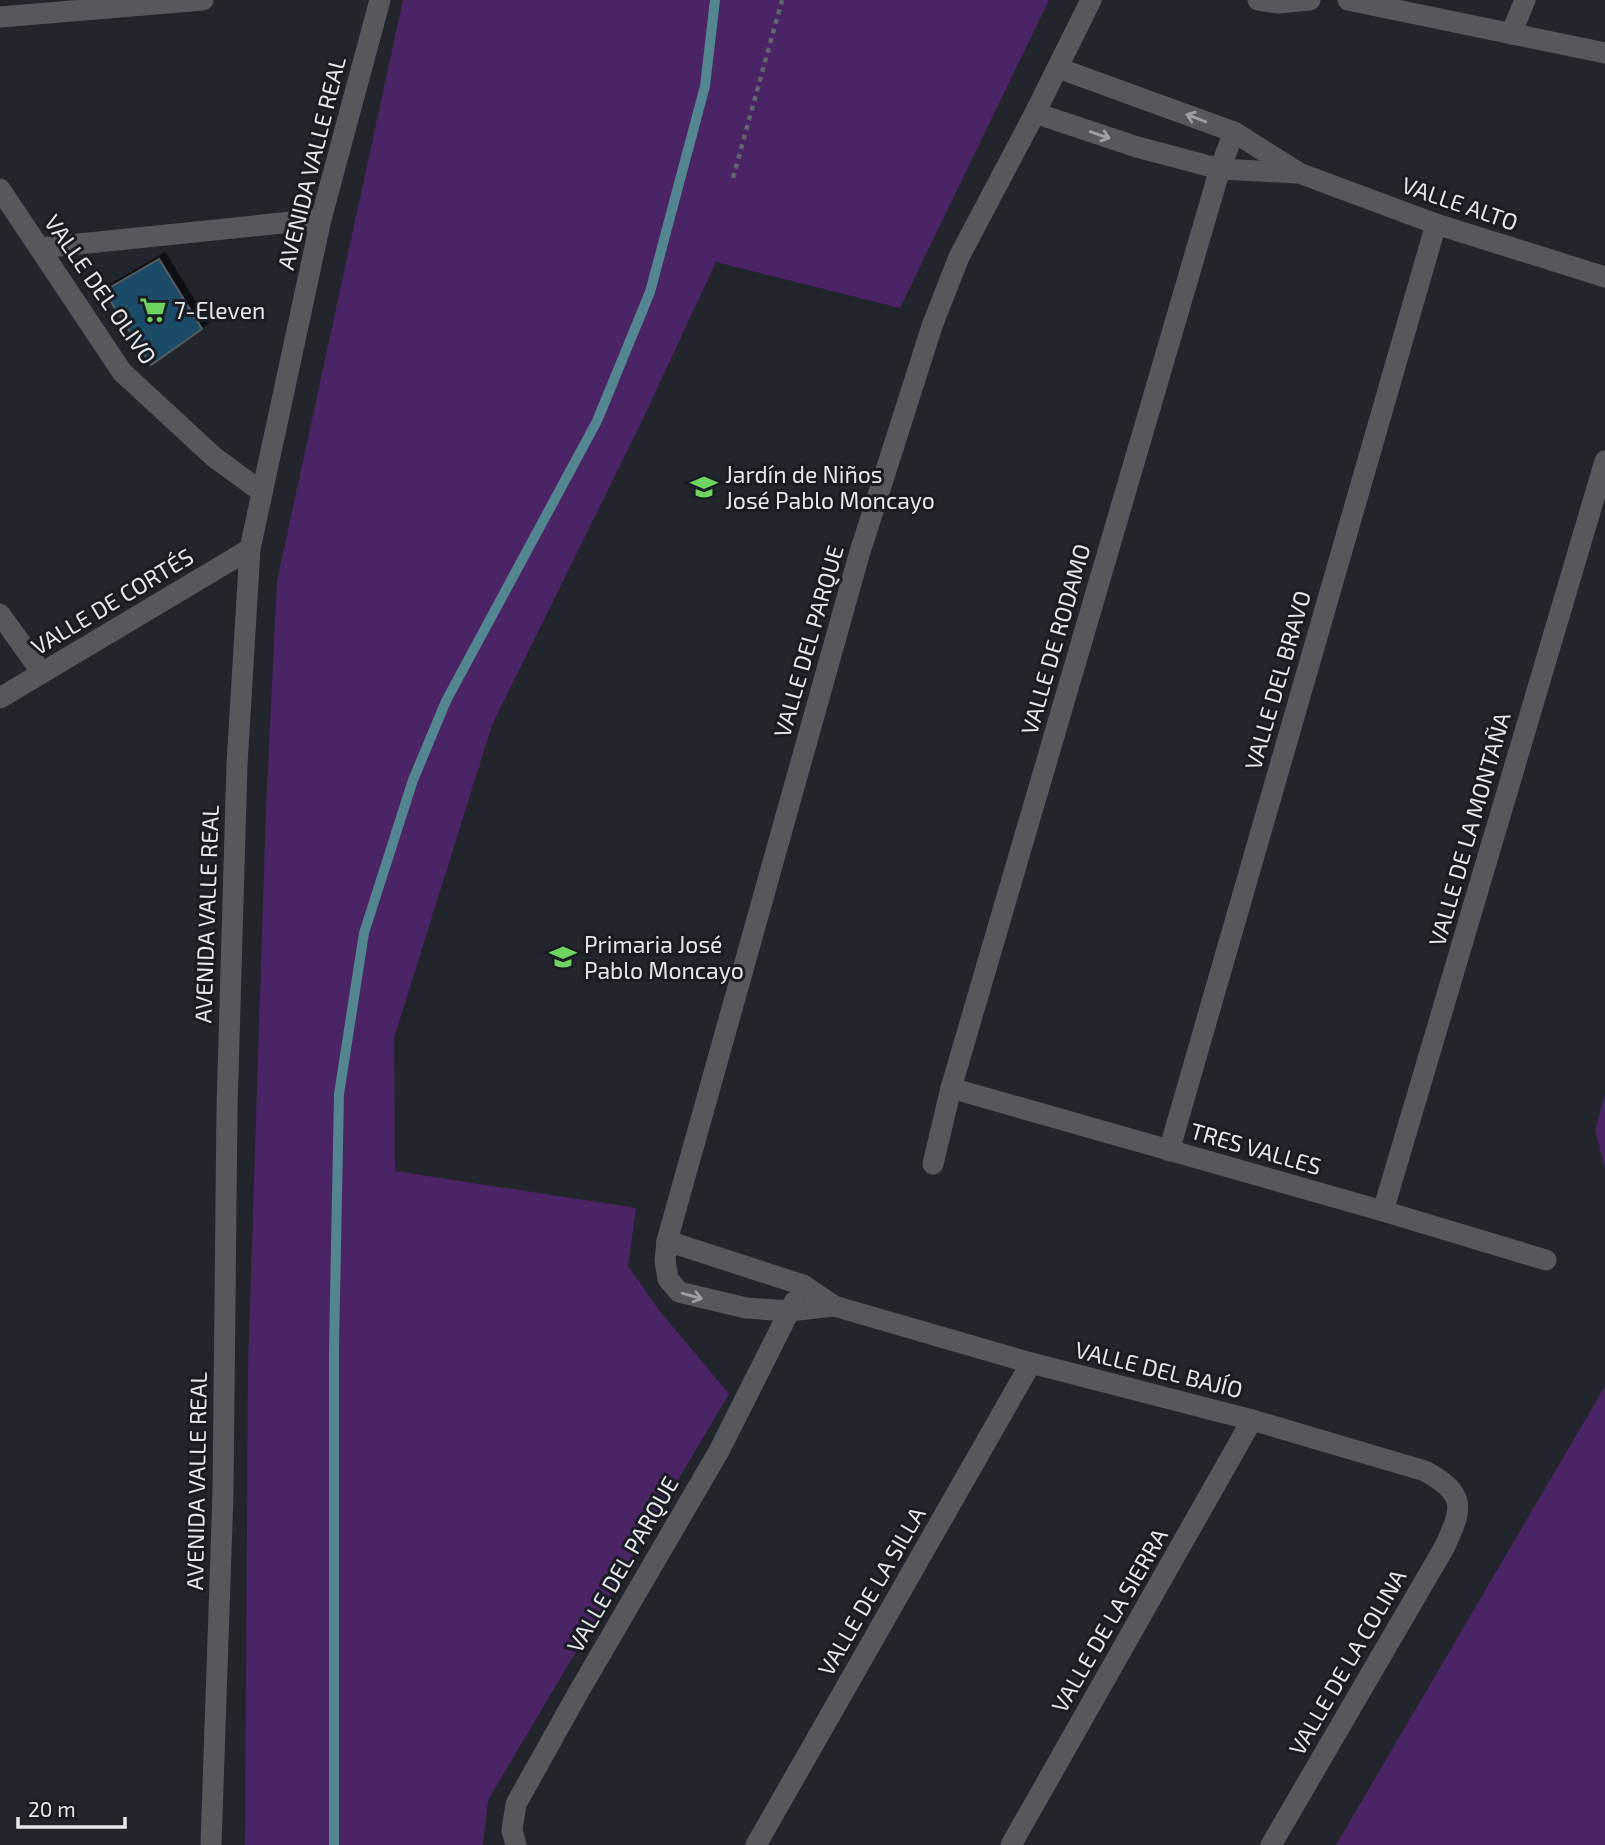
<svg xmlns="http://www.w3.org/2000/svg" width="1605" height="1845" viewBox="0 0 1605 1845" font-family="'Exo 2',sans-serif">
<defs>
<filter id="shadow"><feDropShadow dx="6" dy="-6" stdDeviation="0" flood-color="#0009"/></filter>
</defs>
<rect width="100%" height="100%" fill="#22262c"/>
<g fill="#4a2464">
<polygon points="403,0 1049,0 900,308 716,262 641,423 492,725 394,1038 395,1171 636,1208 628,1266 659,1310 729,1394 488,1800 483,1845 245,1845 248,1368 266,810 277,581"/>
<polygon points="1605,1094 1605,1169 1595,1130"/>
<polygon points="1605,1386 1605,1845 1336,1845"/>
</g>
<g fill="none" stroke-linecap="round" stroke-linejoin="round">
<polyline stroke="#538690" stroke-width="10" points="334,1845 334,1348 339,1094 364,933 413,780 446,701 597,421 650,292 705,86 715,0"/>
</g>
<polygon fill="#1a4c67" stroke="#545c61" stroke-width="2" filter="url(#shadow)" points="159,259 202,329 151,365 104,291"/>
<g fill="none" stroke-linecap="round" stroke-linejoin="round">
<polyline stroke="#61646a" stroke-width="4.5" stroke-dasharray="5 5" stroke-linecap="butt" points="733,178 782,0"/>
<g stroke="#57585b" stroke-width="21">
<polyline points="1258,0 1278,3 1310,0"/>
<polyline points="1348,0 1605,53"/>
<polyline points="0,17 203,0"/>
<polyline points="1511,34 1525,0"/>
<polyline points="1058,68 1234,132 1299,173 1436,224 1605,277"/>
<polyline points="1035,113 1137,147 1220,169 1297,173"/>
<polyline points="0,189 122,372 214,457 262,492"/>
<polyline points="40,248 321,219"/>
<polyline points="0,614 42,673"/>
<polyline points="0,698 250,549"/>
<polyline points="951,1088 1383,1211 1546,1260"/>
<polyline points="1169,1151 1436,224"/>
<polyline points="933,1164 951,1088 1220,169 1234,132"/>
<polyline points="1383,1211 1605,461"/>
<path d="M 667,1241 L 803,1285 L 834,1306 L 1031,1363 L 1252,1420 L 1425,1471 C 1467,1494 1463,1508 1444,1548 L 1271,1845"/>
<polyline points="834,1306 789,1311 746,1308 679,1292 668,1279 665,1260 667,1241 859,555 932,326 959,257 1035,113 1091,0"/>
<polyline points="211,1845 223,1493 227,1108 237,764 250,549 321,219 380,0"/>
<polyline points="516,1845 512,1830 516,1804 578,1693 719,1451 794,1302"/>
<polyline points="756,1845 1031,1363"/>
<polyline points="1011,1845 1252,1420"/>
</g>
</g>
<defs><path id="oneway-shaft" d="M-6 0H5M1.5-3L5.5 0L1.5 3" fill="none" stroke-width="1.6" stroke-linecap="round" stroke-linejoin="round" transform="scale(1.75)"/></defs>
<g stroke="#9ea0a3">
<use href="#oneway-shaft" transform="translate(1196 118) rotate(-159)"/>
<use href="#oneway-shaft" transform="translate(1100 135) rotate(19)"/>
<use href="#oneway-shaft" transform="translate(692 1296) rotate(16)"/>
</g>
<defs>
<g id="supermarket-bare" transform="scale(2.1)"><path d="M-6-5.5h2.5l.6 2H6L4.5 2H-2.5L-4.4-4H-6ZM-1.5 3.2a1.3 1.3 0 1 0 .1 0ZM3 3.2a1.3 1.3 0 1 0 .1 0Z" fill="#6fd360" stroke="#191c22" stroke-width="2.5" paint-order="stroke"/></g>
<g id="school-bare" transform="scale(2.1)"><path d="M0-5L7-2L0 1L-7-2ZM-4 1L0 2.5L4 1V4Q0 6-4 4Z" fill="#6fd360" stroke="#191c22" stroke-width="2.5" paint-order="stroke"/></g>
</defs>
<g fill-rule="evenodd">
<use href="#supermarket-bare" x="153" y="310"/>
<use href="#school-bare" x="704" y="487"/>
<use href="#school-bare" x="563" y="957"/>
</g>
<g text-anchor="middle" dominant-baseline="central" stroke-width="6" stroke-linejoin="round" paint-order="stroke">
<g font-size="23" fill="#e5e7eb" stroke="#191c22">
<text transform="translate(311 163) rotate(-76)">AVENIDA VALLE REAL</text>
<text transform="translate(1460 203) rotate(19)">VALLE ALTO</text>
<text transform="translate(101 289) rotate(55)">VALLE DEL OLIVO</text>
<text transform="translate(112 601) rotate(-31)">VALLE DE CORTÉS</text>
<text transform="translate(1055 639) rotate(-74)">VALLE DE RODAMO</text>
<text transform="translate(808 641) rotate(-74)">VALLE DEL PARQUE</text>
<text transform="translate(1277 680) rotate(-74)">VALLE DEL BRAVO</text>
<text transform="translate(1469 829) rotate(-74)">VALLE DE LA MONTAÑA</text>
<text transform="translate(206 914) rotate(-88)">AVENIDA VALLE REAL</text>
<text transform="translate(1256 1148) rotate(16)">TRES VALLES</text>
<text transform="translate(1159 1369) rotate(14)">VALLE DEL BAJÍO</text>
<text transform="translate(196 1481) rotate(-89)">AVENIDA VALLE REAL</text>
<text transform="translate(622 1564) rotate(-60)">VALLE DEL PARQUE</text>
<text transform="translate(871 1591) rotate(-60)">VALLE DE LA SILLA</text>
<text transform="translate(1109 1620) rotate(-60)">VALLE DE LA SIERRA</text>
<text transform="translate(1347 1662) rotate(-60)">VALLE DE LA COLINA</text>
</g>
<g font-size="23" fill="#e5e7eb" stroke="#191c22" text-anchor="start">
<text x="174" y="310">7-Eleven</text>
<text x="725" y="474">Jardín de Niños<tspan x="725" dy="26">José Pablo Moncayo</tspan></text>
<text x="584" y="944">Primaria José<tspan x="584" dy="26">Pablo Moncayo</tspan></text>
</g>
</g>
<path d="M18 1817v10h107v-10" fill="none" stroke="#e5e7eb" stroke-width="3.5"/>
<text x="28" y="1817" font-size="21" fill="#e5e7eb" stroke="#191c22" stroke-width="5" paint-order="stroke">20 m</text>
</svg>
